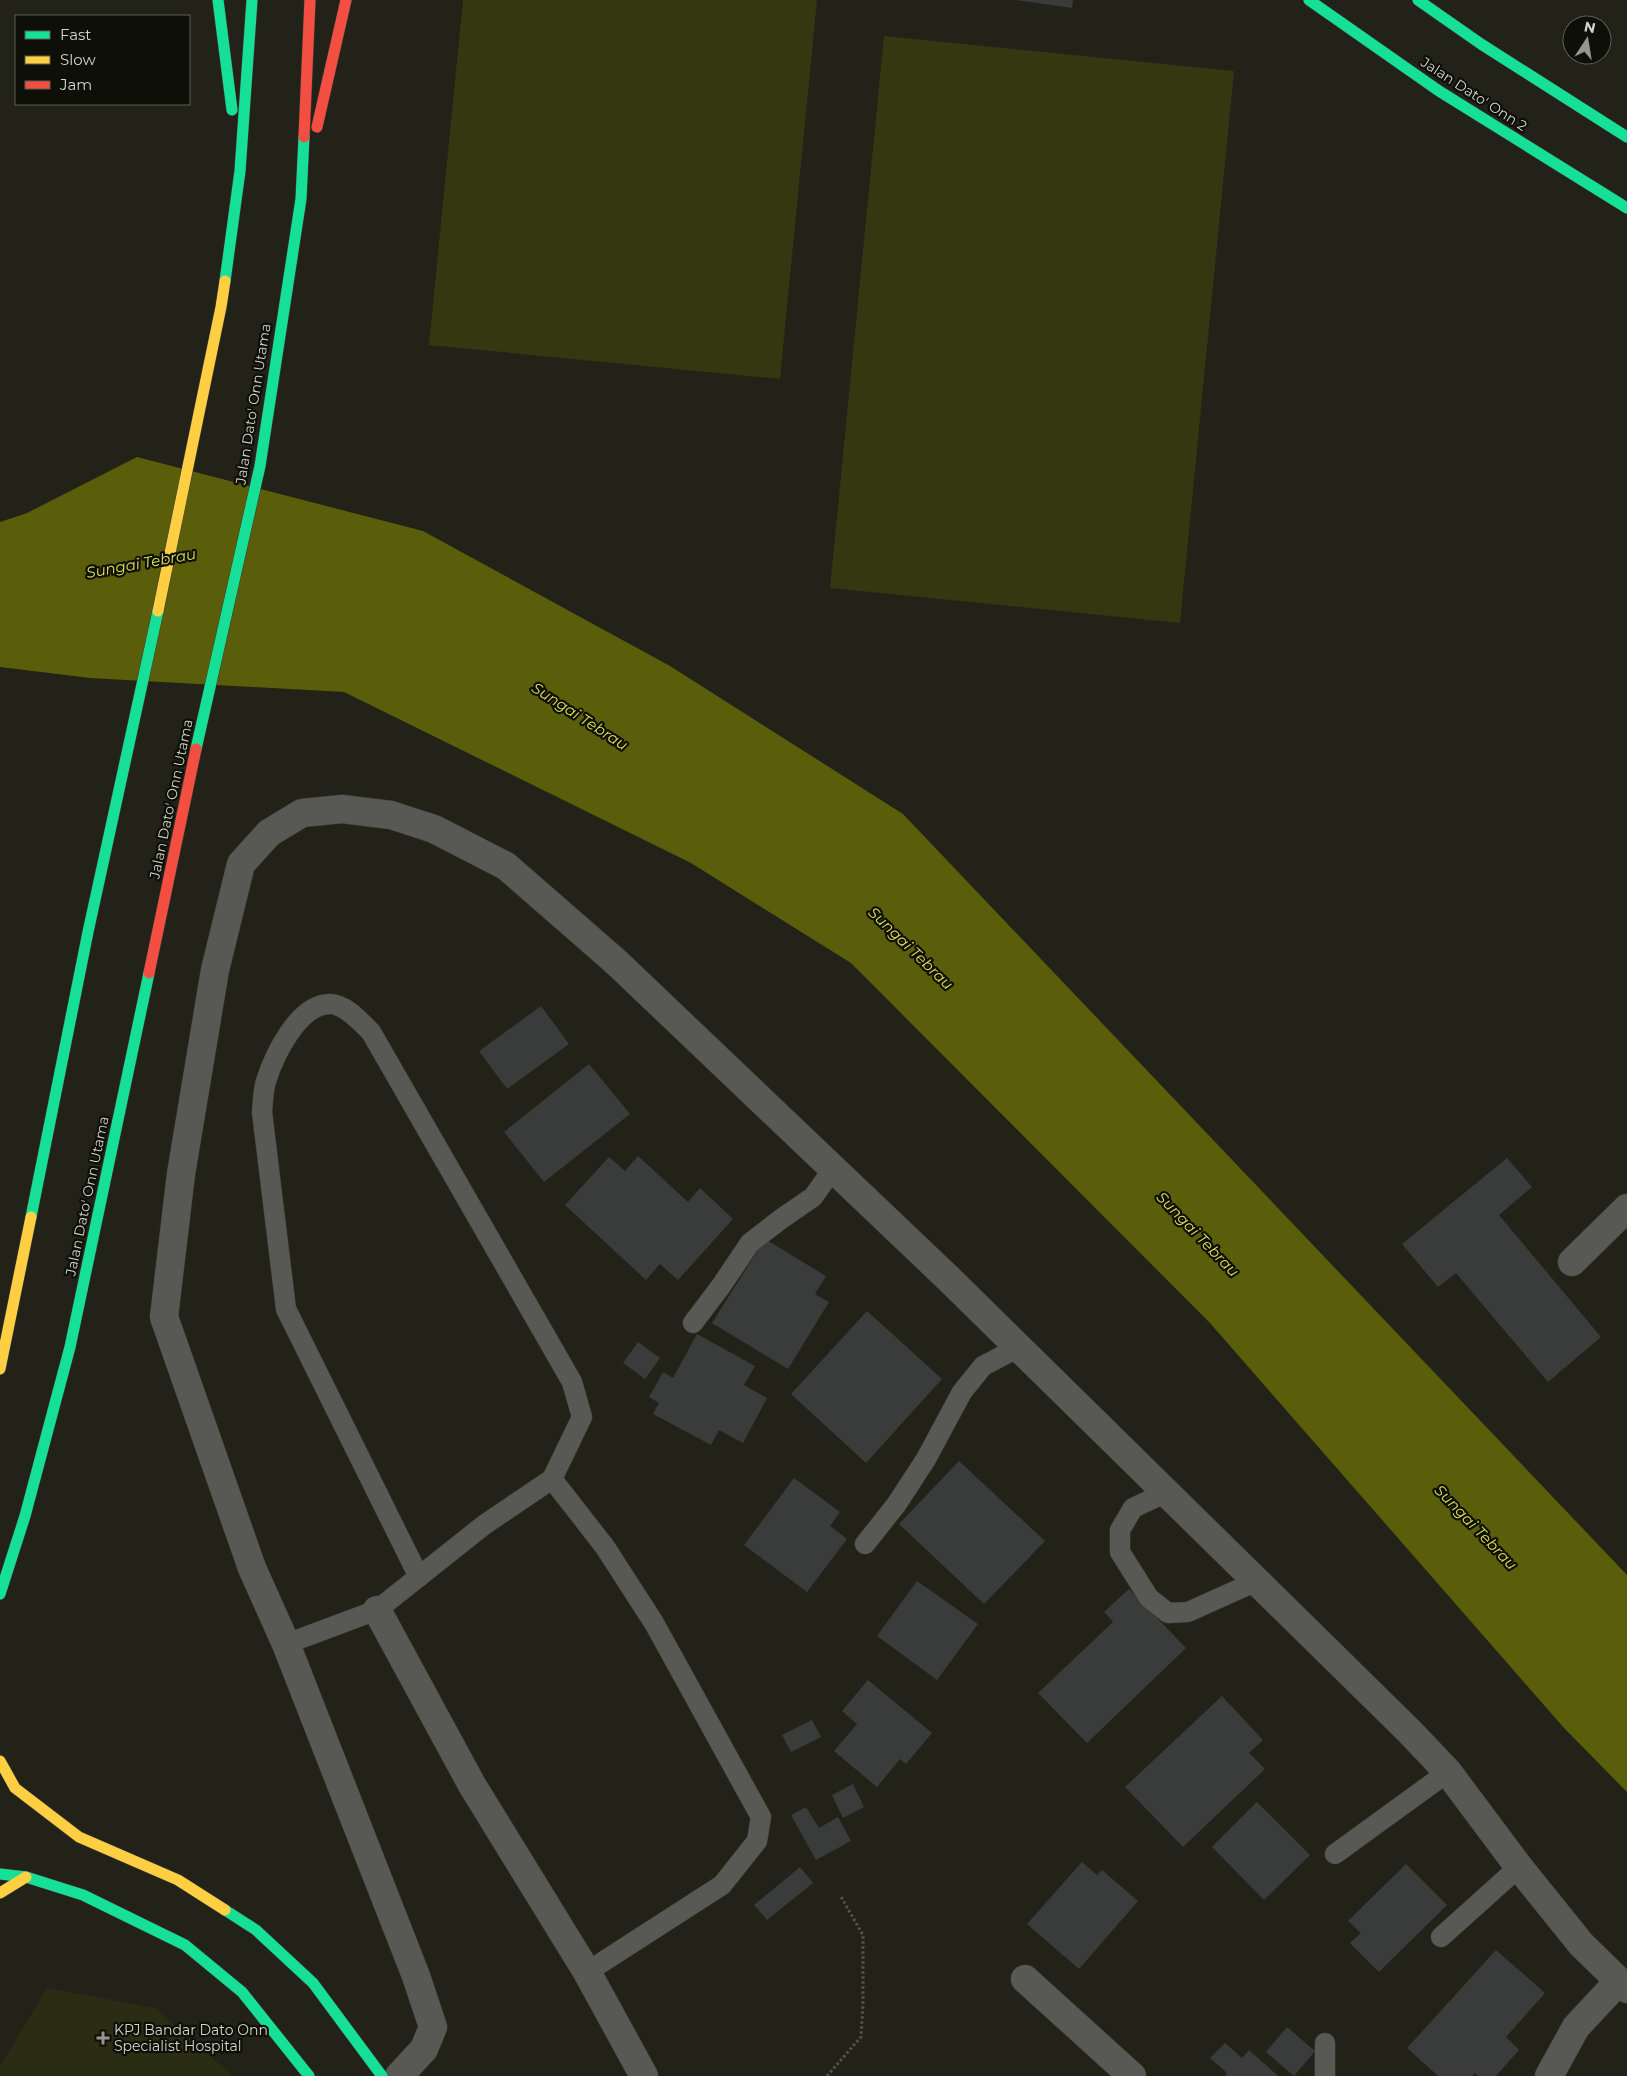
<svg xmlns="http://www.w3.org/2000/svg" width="1627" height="2076" viewBox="0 0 1627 2076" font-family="Montserrat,sans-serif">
<rect width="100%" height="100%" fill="#222218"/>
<polygon fill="#2b2c14" points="47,1988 155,2008 233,2076 0,2076 0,2067"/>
<g fill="#353710">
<polygon points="463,0 817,0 780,379 429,345"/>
<polygon points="884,36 1234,71 1180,623 830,588"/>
</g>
<polygon fill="#5a5d09" points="137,457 423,531 670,666 903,814 1627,1575 1627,1792 1564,1728 1210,1323 851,963 691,863 344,692 90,678 0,667 0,522 27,513"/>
<g fill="#393c3a">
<polygon points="1016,0 1073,0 1072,8"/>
<polygon points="541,1006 569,1044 507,1089 479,1051"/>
<polygon points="589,1064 630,1114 544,1182 504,1132"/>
<polygon points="638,1156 688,1202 700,1188 733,1219 678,1280 660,1264 646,1280 565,1205 609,1157 625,1171"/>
<polygon points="1507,1158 1532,1187 1499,1215 1601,1337 1548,1382 1456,1273 1438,1287 1402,1244"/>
<polygon points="765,1239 826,1276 815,1294 829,1302 788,1369 712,1323"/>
<polygon points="867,1311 942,1379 866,1463 791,1394"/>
<polygon points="697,1334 755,1366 744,1385 767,1398 743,1443 719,1430 711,1445 653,1414 659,1403 649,1397 663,1372 673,1378"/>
<polygon points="638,1342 660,1358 645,1379 623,1363"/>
<polygon points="959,1461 1045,1541 984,1604 899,1524"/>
<polygon points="794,1478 840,1512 830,1526 847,1539 807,1592 744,1545"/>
<polygon points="917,1581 978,1624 937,1680 877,1636"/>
<polygon points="1129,1589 1186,1648 1087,1743 1038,1693 1113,1622 1104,1612"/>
<polygon points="868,1680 932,1733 906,1764 900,1759 877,1787 834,1751 857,1724 842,1711"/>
<polygon points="1222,1696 1263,1740 1249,1753 1265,1769 1183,1847 1125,1787"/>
<polygon points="812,1720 821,1737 791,1752 782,1735"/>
<polygon points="853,1784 864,1807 843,1818 832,1795"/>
<polygon points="1257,1802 1310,1855 1264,1900 1212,1847"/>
<polygon points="806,1807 819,1828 838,1817 851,1841 816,1860 791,1815"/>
<polygon points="1082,1862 1097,1875 1102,1870 1138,1901 1079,1969 1027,1924"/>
<polygon points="1406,1864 1447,1905 1379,1972 1350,1943 1361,1933 1348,1921"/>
<polygon points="800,1867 813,1883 767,1920 754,1905"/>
<polygon points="1496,1950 1545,1993 1506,2037 1519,2050 1496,2076 1478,2076 1475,2073 1472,2076 1438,2076 1407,2048"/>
<polygon points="1287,2027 1315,2051 1294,2076 1266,2052"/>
<polygon points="1225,2043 1242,2058 1249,2050 1278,2076 1225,2076 1227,2073 1210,2058"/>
</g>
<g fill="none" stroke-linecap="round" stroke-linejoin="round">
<g stroke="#3e3e35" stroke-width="21">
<g id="lane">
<polyline points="693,1323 721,1286 750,1243 781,1219 813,1197 833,1169"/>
<polyline points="552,1479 605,1547 654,1623 761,1817 757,1841 722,1885 587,1972"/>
<polyline points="1167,1492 1133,1508 1120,1530 1120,1552 1149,1598 1168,1613 1188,1612 1257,1581"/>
<polyline points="865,1544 896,1505 926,1459 962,1392 983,1366 1019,1347"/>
<path d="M 286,1644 L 377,1610 L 484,1525 L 552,1479 L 582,1417 L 572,1382 L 371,1032 C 361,1022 345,1004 330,1004 C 298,1004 274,1056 266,1081 C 263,1091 263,1102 262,1112 L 286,1309 L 419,1577"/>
<polyline points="1335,1854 1448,1772"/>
<polyline points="1441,1937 1519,1867"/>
<polyline points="1325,2043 1325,2076"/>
</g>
</g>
<g stroke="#3e3e35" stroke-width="29">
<g id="street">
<polyline points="1572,1262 1627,1208"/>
<polyline points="377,1610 472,1785 587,1972 644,2076"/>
<polyline points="1025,1979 1132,2076"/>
<polyline points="399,2076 424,2049 433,2027 416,1976 286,1644 252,1568 164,1317 181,1174 215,970 241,864 269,833 302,813 342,809 391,815 434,829 506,866 615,961 949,1279 1410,1732 1448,1772 1519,1867 1581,1944 1627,1989"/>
<polyline points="1549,2076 1576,2027 1618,1982"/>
</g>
</g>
<g stroke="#3e3e35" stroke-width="12">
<g id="fast">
<polyline points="218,0 232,110"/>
<polyline points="1309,0 1439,91 1627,208"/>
<polyline points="1418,0 1481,44 1627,137"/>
<polyline points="225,281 240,171 252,0"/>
<polyline points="196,749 260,466 301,199 304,137"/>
<polyline points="31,1217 88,932 158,611"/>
<polyline points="0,1594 25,1516 70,1347 149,973"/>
<polyline points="0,1874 26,1877 83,1895 185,1945 242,1992 309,2076"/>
<polyline points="225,1910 256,1930 313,1983 382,2076"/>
</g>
</g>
<g stroke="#3e3e35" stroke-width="12">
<g id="slow">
<polyline points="158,611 221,307 225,281"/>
<polyline points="0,1369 31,1217"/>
<polyline points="0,1761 15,1788 79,1837 178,1880 225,1910"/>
<polyline points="0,1893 26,1877"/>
</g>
</g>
<g stroke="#3e3e35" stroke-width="12">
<g id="jam">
<polyline points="317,127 346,0"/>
<polyline points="304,137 310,0"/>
<polyline points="149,973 196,749"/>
</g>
</g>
<polyline stroke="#54544f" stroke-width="3" stroke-dasharray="2.5 2.5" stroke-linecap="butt" points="827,2076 861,2037 863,2004 863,1935 840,1895"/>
<use href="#lane" stroke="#585854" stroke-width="20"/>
<use href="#street" stroke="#585854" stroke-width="28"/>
<use href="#fast" stroke="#16e098" stroke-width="11"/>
<use href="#slow" stroke="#ffcf43" stroke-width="11"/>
<use href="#jam" stroke="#f24e42" stroke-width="11"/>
</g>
<path fill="#96968b" stroke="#0e0f07" stroke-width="2" d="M100.5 2030.5h5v5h5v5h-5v5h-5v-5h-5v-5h5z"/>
<g text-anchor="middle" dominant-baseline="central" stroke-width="4.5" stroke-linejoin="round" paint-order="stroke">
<g font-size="14" fill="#d4d5c9" stroke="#0e0f07">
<text transform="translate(1474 94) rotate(33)">Jalan Dato' Onn 2</text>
<text transform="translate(253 404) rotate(-81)">Jalan Dato' Onn Utama</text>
<text transform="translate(171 799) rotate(-78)">Jalan Dato' Onn Utama</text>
<text transform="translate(87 1196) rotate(-78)">Jalan Dato' Onn Utama</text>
</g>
<g font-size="14" fill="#d4d5c9" stroke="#0e0f07" text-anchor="start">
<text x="114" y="2030">KPJ Bandar Dato Onn<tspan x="114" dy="16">Specialist Hospital</tspan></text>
</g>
<g font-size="15" font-style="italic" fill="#dbe258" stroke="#0e0f07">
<text transform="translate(141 563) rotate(-10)">Sungai Tebrau</text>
<text transform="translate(580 716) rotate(33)">Sungai Tebrau</text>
<text transform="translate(911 948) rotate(44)">Sungai Tebrau</text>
<text transform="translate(1198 1234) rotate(46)">Sungai Tebrau</text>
<text transform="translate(1476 1527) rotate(46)">Sungai Tebrau</text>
</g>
</g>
<rect x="15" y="15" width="175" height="90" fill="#0e0f07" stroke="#5d5e55"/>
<rect x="25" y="31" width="25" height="8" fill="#16e098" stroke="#5d5e55"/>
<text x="60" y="40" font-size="15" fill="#d4d5c9">Fast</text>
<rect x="25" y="56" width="25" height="8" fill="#ffcf43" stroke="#5d5e55"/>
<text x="60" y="65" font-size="15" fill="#d4d5c9">Slow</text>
<rect x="25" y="81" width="25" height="8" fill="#f24e42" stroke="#5d5e55"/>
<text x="60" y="90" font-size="15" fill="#d4d5c9">Jam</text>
<g transform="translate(1587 40) rotate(12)"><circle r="24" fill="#0e0f07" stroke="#5d5e55"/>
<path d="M0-4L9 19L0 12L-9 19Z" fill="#96968b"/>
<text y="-8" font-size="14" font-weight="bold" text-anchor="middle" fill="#d4d5c9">N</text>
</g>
</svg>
